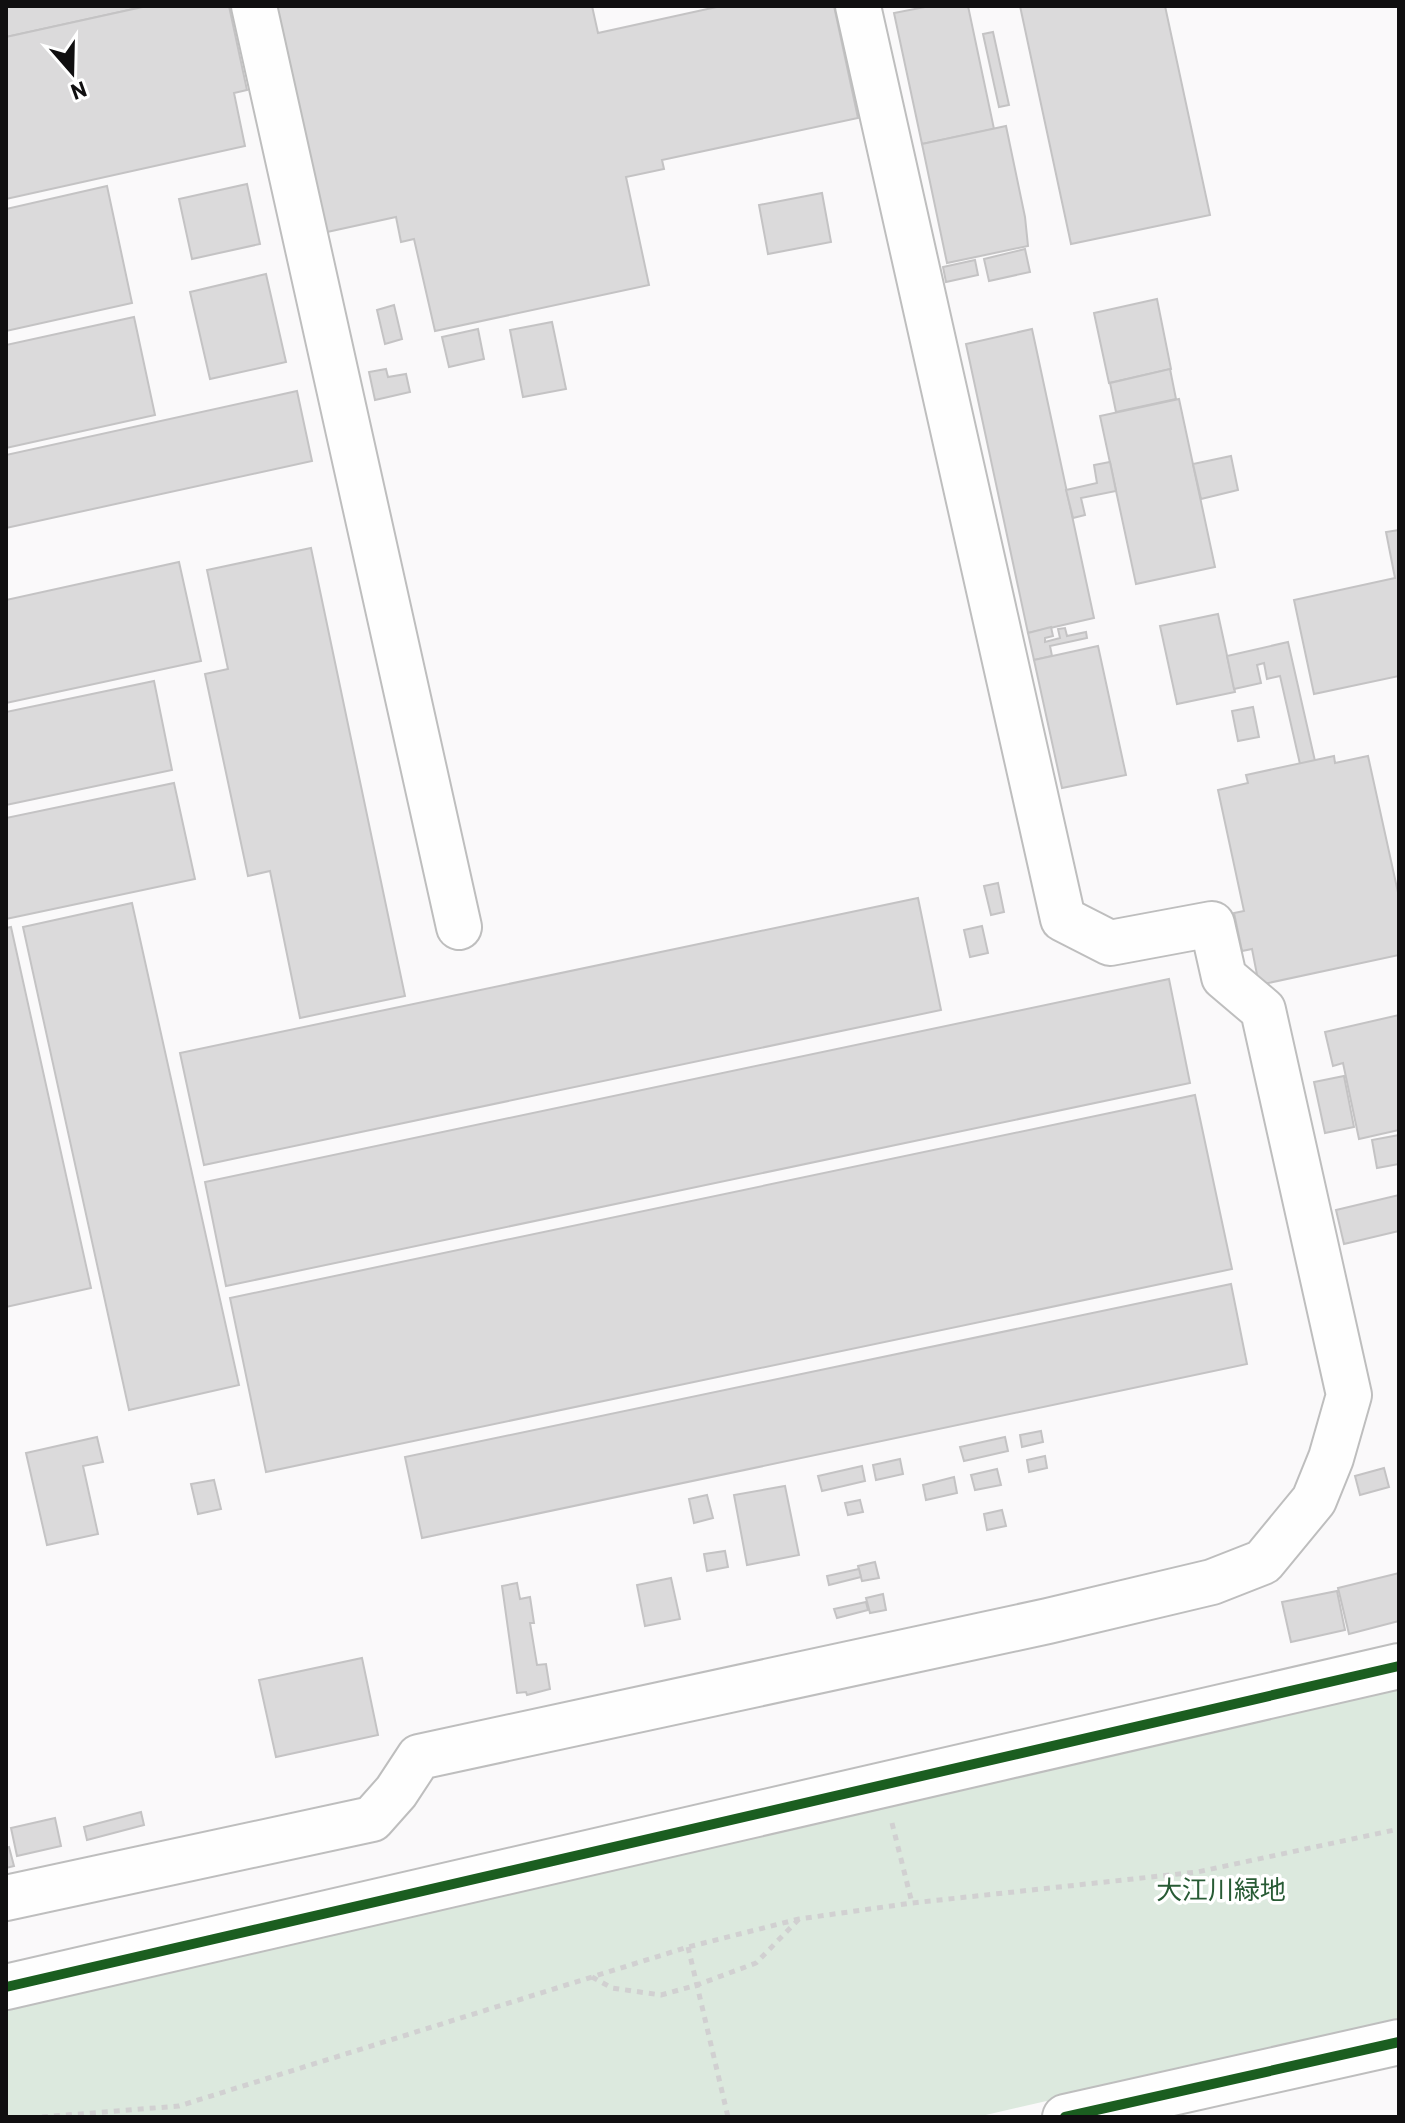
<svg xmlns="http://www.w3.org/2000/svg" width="1405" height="2123" viewBox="0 0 1405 2123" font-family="Barlow,'Noto Sans JP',sans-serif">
<rect width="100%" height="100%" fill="#faf9fa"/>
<polygon fill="#dce9de" points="1399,1672 1399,2020 977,2117 6,2117 6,2000"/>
<g fill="#dbdadb" stroke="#c4c3c4" stroke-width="2">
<polygon points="6,6 147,6 6,37"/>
<polygon points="147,6 229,6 247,90 234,93 245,146 6,199 6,37"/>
<polygon points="277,6 592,6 598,33 721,6 834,6 858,118 662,160 664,169 626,177 649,285 435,331 414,239 401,242 396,217 327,232"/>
<polygon points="930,6 968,6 994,129 922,144 894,13"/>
<polygon points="1020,6 1165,6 1210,215 1071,244"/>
<polygon points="993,32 1009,105 999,107 983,34"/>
<polygon points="1006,126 1025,217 1028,246 947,263 922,144"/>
<polygon points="247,184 260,244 192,259 179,199"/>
<polygon points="107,186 132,303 6,331 6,209"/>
<polygon points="822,193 831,242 768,254 759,205"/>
<polygon points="1025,249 1030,272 989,281 984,259"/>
<polygon points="975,260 978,275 946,282 943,267"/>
<polygon points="266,274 286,362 210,379 190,292"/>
<polygon points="1157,299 1171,369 1109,383 1094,313"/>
<polygon points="394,305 402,339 385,344 377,310"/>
<polygon points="134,317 155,415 6,448 6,345"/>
<polygon points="552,322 566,389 523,397 510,330"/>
<polygon points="478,329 484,359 449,367 442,337"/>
<polygon points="1032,329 1094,618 1028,633 966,344"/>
<polygon points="386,369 388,377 406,374 410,392 375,400 369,372"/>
<polygon points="1170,369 1176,399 1116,412 1110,383"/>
<polygon points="297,391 312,461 6,528 6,455"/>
<polygon points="1179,399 1215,567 1136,584 1100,416"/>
<polygon points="1231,456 1238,490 1201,499 1193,464"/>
<polygon points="1110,462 1116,491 1081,498 1085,515 1073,518 1066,490 1097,483 1094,465"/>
<polygon points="1399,530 1399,676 1314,694 1294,600 1395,578 1386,532"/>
<polygon points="311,548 405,996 300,1018 270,871 248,876 205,674 228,669 207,570"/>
<polygon points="179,562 201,661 6,703 6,600"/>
<polygon points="1218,614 1235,692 1177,704 1160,626"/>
<polygon points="1051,627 1053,636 1045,638 1045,642 1060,638 1058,629 1065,628 1067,636 1086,632 1087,638 1050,646 1052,656 1034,660 1028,633"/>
<polygon points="1288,642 1315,761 1300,764 1280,676 1267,679 1264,663 1257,665 1261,683 1234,689 1227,656"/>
<polygon points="1098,646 1126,775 1062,788 1034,660"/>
<polygon points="154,681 172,770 6,805 6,712"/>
<polygon points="1253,707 1259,737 1238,741 1232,711"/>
<polygon points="1334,756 1335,763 1368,756 1399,897 1399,955 1259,985 1252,949 1242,951 1234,913 1244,911 1218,790 1248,783 1246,775"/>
<polygon points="174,783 195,879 6,919 6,818"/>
<polygon points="998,883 1004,912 991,915 984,886"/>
<polygon points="918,898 941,1010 204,1165 180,1053"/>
<polygon points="132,903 239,1385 129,1410 23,927"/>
<polygon points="982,926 988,953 970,957 964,930"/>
<polygon points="11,927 91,1288 6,1307 6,928"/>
<polygon points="1169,979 1190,1083 226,1286 205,1182"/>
<polygon points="1399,1015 1399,1130 1359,1139 1343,1063 1333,1066 1325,1032"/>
<polygon points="1344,1076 1354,1127 1325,1133 1314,1082"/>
<polygon points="1195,1095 1232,1269 266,1472 230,1298"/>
<polygon points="1399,1135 1399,1164 1377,1168 1372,1140"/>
<polygon points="1399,1195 1399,1231 1344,1244 1336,1210"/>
<polygon points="1231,1284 1247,1364 422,1538 405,1457"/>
<polygon points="1041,1431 1043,1442 1022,1447 1020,1435"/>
<polygon points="97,1437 103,1462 83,1466 98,1534 47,1545 26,1453"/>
<polygon points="1005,1437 1008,1451 964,1461 960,1447"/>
<polygon points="1045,1456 1047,1468 1029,1472 1027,1460"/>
<polygon points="900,1459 903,1474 876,1480 873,1465"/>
<polygon points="862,1466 865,1481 822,1491 818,1476"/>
<polygon points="1384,1468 1389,1487 1360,1495 1355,1476"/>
<polygon points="997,1469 1001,1485 975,1490 971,1475"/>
<polygon points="954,1477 957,1493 926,1500 923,1485"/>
<polygon points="214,1480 221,1509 198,1514 191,1484"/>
<polygon points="785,1486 799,1555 747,1565 734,1495"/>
<polygon points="707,1495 713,1518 694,1523 689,1499"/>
<polygon points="860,1500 863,1512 848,1515 845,1503"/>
<polygon points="1002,1510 1006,1526 987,1530 984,1514"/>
<polygon points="725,1551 728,1567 707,1571 704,1554"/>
<polygon points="875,1562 879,1578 862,1581 858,1566"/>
<polygon points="859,1569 861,1577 829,1585 827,1576"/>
<polygon points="1399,1573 1399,1621 1349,1634 1338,1588"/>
<polygon points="671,1578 680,1619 645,1626 637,1585"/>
<polygon points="517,1583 520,1599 530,1597 534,1623 530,1623 537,1665 546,1664 550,1689 527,1695 526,1692 517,1693 502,1586"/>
<polygon points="1337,1591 1345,1630 1291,1642 1282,1602"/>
<polygon points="883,1594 886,1610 870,1613 866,1598"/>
<polygon points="866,1602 868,1610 837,1618 834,1609"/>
<polygon points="362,1658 378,1735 276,1757 259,1680"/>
<polygon points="141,1812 144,1825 87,1840 84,1827"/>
<polygon points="55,1818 61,1846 17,1856 11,1828"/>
<polygon points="9,1847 14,1866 6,1868 6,1848"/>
</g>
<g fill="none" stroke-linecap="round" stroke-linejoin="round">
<g stroke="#bebebe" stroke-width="48">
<g id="minor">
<polyline points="254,6 459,927"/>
<polyline points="6,1898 372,1819 396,1792 419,1757 1048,1621 1212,1582 1263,1562 1314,1500 1331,1458 1349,1395 1263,1010 1224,977 1212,924 1110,943 1063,919 858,6"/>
<polyline points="6,1987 1399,1666"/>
<polyline points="1065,2117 1399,2042"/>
</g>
</g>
<g stroke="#d1d0d1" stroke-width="5" stroke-dasharray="6 6" stroke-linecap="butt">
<polyline points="892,1823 912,1903"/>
<polyline points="688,1947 728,2117"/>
<polyline points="592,1977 612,1988 661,1995 697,1985 756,1963 799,1919"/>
<polyline points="42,2117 179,2106 688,1947 799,1919 912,1903 1197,1872 1399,1829"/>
</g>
<use href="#minor" stroke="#fefefe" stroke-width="44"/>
<g stroke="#fff" stroke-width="15">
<g id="cycleway">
<polyline points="6,1987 1399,1666"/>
<polyline points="1065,2117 1399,2042"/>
</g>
</g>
<use href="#cycleway" stroke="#1b5e20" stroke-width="10"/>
</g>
<g text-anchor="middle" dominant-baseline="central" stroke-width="7" stroke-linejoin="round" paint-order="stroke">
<g font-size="26" fill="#285b35" stroke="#fff">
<text x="1221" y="1888">大江川緑地</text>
</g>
</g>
<rect width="1405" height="2123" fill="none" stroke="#100f10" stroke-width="16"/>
<g transform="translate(72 72) rotate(160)" stroke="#ffffff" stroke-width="6" paint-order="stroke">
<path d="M0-6L14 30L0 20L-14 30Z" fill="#100f10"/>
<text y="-12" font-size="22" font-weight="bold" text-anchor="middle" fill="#100f10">N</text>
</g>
</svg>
